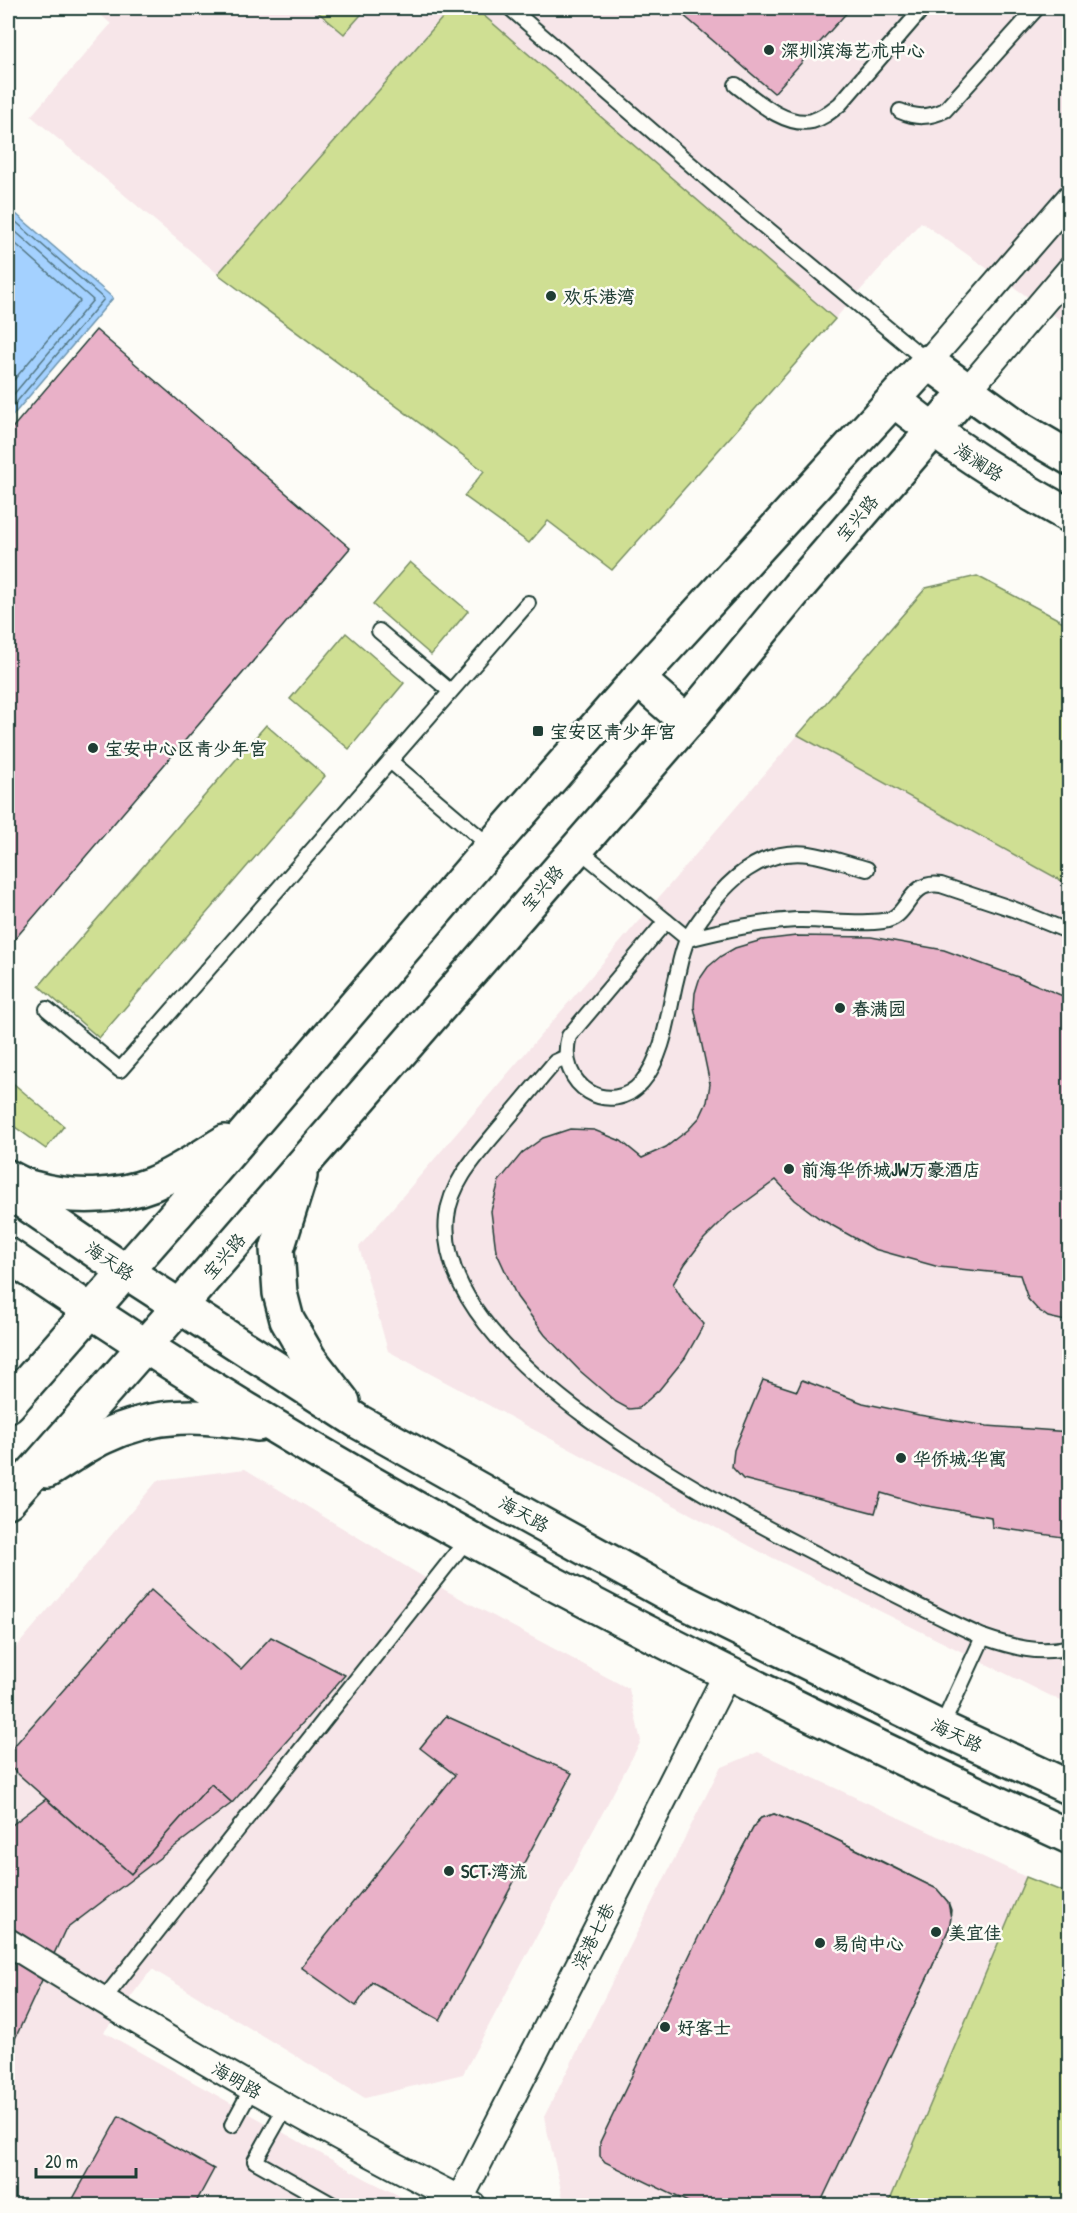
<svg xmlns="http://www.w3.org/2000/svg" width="1077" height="2213" viewBox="0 0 1077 2213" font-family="'Patrick Hand','LXGW WenKai TC',sans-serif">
<rect width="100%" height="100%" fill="#fdfcf7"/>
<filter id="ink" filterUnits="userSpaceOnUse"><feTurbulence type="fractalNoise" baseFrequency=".0167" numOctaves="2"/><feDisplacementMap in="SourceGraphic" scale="12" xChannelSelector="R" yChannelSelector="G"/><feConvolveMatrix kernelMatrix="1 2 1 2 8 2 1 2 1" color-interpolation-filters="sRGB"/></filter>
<g filter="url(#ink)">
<g fill="#f7e6e9">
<polygon points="93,8 1069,8 1069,326 921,222 612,570 548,521 529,543 464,496 484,471 218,274 31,116 111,24"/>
<polygon points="798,735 1069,885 1069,1705 759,1551 388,1351 359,1247"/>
<polygon points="245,1469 445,1590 629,1689 641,1741 463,2074 365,2098 152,1969 104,2032 366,2179 418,2205 8,2206 8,1657 158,1480"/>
<polygon points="758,1752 1026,1877 888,2205 578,2205 563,2198 544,2117 720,1768"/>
</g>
<g fill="#cfdf93" stroke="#778e64" stroke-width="1.5">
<polygon points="313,8 367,8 344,34"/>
<polygon points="451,8 475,8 835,319 612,570 548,521 529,543 464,496 484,471 218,274"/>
<polygon points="410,562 468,611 431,655 373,605"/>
<polygon points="977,576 1069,625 1069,885 798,735 926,588"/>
<polygon points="346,633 404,683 349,749 290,699"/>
<polygon points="266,725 325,776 99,1038 39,986"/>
<polygon points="8,1079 64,1126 46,1149 8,1122"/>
<polygon points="1026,1877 1069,1894 1069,2196 1065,2205 888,2205"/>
</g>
<polygon fill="#a4d1ff" stroke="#6f96ae" stroke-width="1.5" points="8,207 113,298 8,421"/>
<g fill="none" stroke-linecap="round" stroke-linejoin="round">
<g stroke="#547885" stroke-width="1.5">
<polyline points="8,215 104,299 8,412"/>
<polyline points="8,225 93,300 8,401"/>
<polyline points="8,237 80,301 8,387"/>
</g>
</g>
<g fill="#e9b1c8" stroke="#1f3d34" stroke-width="1.5">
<polygon points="675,8 851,8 774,93"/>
<polygon points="96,330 350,548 8,947 8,433"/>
<polygon points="796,936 871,937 944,950 1018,977 1070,999 1070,1322 1048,1317 1037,1309 1028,1299 1020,1275 939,1267 874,1249 819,1218 795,1200 776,1180 729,1214 704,1239 685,1264 673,1284 683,1301 704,1324 685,1358 659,1390 639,1408 629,1409 616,1402 580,1371 545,1335 517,1297 496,1251 491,1211 499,1181 522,1153 543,1138 570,1129 594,1130 621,1141 642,1158 666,1147 688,1130 700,1117 707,1102 710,1084 694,1007 695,993 699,980 708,967 721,956 735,948 762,940"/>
<polygon points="763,1380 797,1391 802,1380 863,1403 919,1415 987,1426 1070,1432 1070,1538 992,1527 991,1517 922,1505 881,1493 875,1513 743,1479 732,1467 734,1450"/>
<polygon points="151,1590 241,1669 271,1637 345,1675 232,1803 211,1784 131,1874 8,1765 8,1753"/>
<polygon points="446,1716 572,1773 440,2020 372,1982 356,2006 301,1967 455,1775 420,1748"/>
<polygon points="211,1784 232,1803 65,1930 8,2054 8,1981 13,1969 8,1973 8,1828 46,1799 131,1874"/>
<polygon points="774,1814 829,1836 881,1861 937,1889 948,1902 951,1910 949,1928 928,1976 892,2050 878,2066 869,2070 848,2067 808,2049 709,2000 694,1985 690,1977 691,1959 730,1871 756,1823 761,1818"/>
<polygon points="774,1814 829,1836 937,1889 948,1902 951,1918 949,1928 928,1976 819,2206 696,2206 605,2162 600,2156 600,2142 730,1871 756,1823 761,1818"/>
<polygon points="119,2116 214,2169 194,2206 69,2206"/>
</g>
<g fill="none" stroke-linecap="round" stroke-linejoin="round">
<g stroke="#1f3d34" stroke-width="18">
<g id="service">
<polyline points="510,8 718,188 928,362"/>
<path d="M 736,85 C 756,100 785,127 812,121 C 823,118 831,111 840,104 L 923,8"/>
<path d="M 900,111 C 916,118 929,118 945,110 L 1037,8"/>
<polyline points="379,631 450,691"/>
<polyline points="390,761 491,847"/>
<path d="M 577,848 L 688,939 C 724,930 759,922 796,920 C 823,919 858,925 883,921 C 911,918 906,880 941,885 L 1013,909 L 1070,932"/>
<path d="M 666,921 L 569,1036 C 555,1086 611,1119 642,1082 C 664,1056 668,1015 675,984 C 679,969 681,953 687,940 C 691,932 697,924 702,917 C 727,880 761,848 809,854 C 829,857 848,864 867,869"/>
<polyline points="47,1009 120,1070 528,603"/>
<path d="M 566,1057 L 555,1062 C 537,1083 520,1104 502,1125 C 480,1152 451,1180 447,1217 C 432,1358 719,1504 824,1558 C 877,1585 929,1613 983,1637 C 1012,1647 1039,1655 1070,1647"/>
<polyline points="941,1728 983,1637"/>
<polyline points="103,2000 469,1537"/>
<polyline points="285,2108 255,2161 335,2206"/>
<polyline points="232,2125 252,2088"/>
</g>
</g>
<g stroke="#1f3d34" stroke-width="30">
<g id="minor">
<polyline points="928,362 1070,198"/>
<polyline points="967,391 1070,270"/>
<path d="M 8,1942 C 160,2036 313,2127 473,2206"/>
<polyline points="460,2199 727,1674"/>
</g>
</g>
<g stroke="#1f3d34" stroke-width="38">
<g id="tertiary">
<polyline points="928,362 1022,430 1070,458"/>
<path d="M 894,400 C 949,444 1008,482 1070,516"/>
</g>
</g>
<g stroke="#1f3d34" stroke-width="38">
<g id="secondary">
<polyline points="638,679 687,722"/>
<polyline points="300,1176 277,1249 280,1293 287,1320 309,1358 343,1402"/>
<path d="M 8,1177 C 16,1181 24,1186 33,1188 C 70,1199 117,1198 152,1184 C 178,1173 201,1157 225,1142"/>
<polyline points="8,1191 125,1271 359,1422 514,1509 674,1597 941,1728 1070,1788"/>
<path d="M 8,1255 C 340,1485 703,1668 1070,1837"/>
<polyline points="8,1405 177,1213 491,847 638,679 928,362"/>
<path d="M 47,1471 C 65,1460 84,1446 103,1437 C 156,1412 202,1414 258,1424"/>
<polyline points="8,1501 179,1307 687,722 798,587 967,391"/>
</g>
</g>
<use href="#service" stroke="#fdfcf7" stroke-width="14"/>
<use href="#minor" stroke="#fdfcf7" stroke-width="26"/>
<use href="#tertiary" stroke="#fdfcf7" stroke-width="33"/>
<use href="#secondary" stroke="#fdfcf7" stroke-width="33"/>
</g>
</g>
<g fill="#1f3d34" stroke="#fdfcf7" stroke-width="2">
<circle cx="769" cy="50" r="6"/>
<circle cx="551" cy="296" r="6"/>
<rect x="532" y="725" width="12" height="12" rx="3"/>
<circle cx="93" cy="748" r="6"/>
<circle cx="840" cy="1008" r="6"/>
<circle cx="789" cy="1169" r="6"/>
<circle cx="901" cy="1458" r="6"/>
<circle cx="449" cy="1871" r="6"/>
<circle cx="936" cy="1932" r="6"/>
<circle cx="820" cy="1943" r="6"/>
<circle cx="665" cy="2027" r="6"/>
</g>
<g text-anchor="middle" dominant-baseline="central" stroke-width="5" stroke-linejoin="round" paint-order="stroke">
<g font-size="18" font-weight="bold" fill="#1f3d34" stroke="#fdfcf7" text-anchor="start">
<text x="781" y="50">深圳滨海艺术中心</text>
<text x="563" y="296">欢乐港湾</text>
<text x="550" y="731">宝安区青少年宫</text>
<text x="105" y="748">宝安中心区青少年宫</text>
<text x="852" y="1008">春满园</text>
<text x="801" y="1169">前海华侨城JW万豪酒店</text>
<text x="913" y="1458">华侨城·华寓</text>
<text x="461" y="1871">SCT·湾流</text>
<text x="948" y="1932">美宜佳</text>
<text x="832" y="1943">易尚中心</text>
<text x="677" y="2027">好客士</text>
</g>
<g font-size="18" fill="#1f3d34" stroke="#fdfcf7">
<text transform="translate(979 462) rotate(33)">海澜路</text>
<text transform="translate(857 518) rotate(-50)">宝兴路</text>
<text transform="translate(542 888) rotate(-49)">宝兴路</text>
<text transform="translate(224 1256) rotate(-49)">宝兴路</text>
<text transform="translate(110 1261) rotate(34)">海天路</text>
<text transform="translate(524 1514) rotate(29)">海天路</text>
<text transform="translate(957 1735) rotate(25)">海天路</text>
<text transform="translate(593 1936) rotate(-63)">滨港七巷</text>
<text transform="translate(237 2080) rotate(30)">海明路</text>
</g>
</g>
<rect width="1077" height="2213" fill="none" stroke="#fdfcf7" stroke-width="30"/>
<rect x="15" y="15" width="1047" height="2183" fill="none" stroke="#1f3d34" stroke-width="2" filter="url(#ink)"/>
<path d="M36 2168v9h100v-9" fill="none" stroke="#1f3d34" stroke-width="3"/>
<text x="45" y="2168" font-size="18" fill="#1f3d34" stroke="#fdfcf7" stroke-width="4.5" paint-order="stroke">20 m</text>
</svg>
